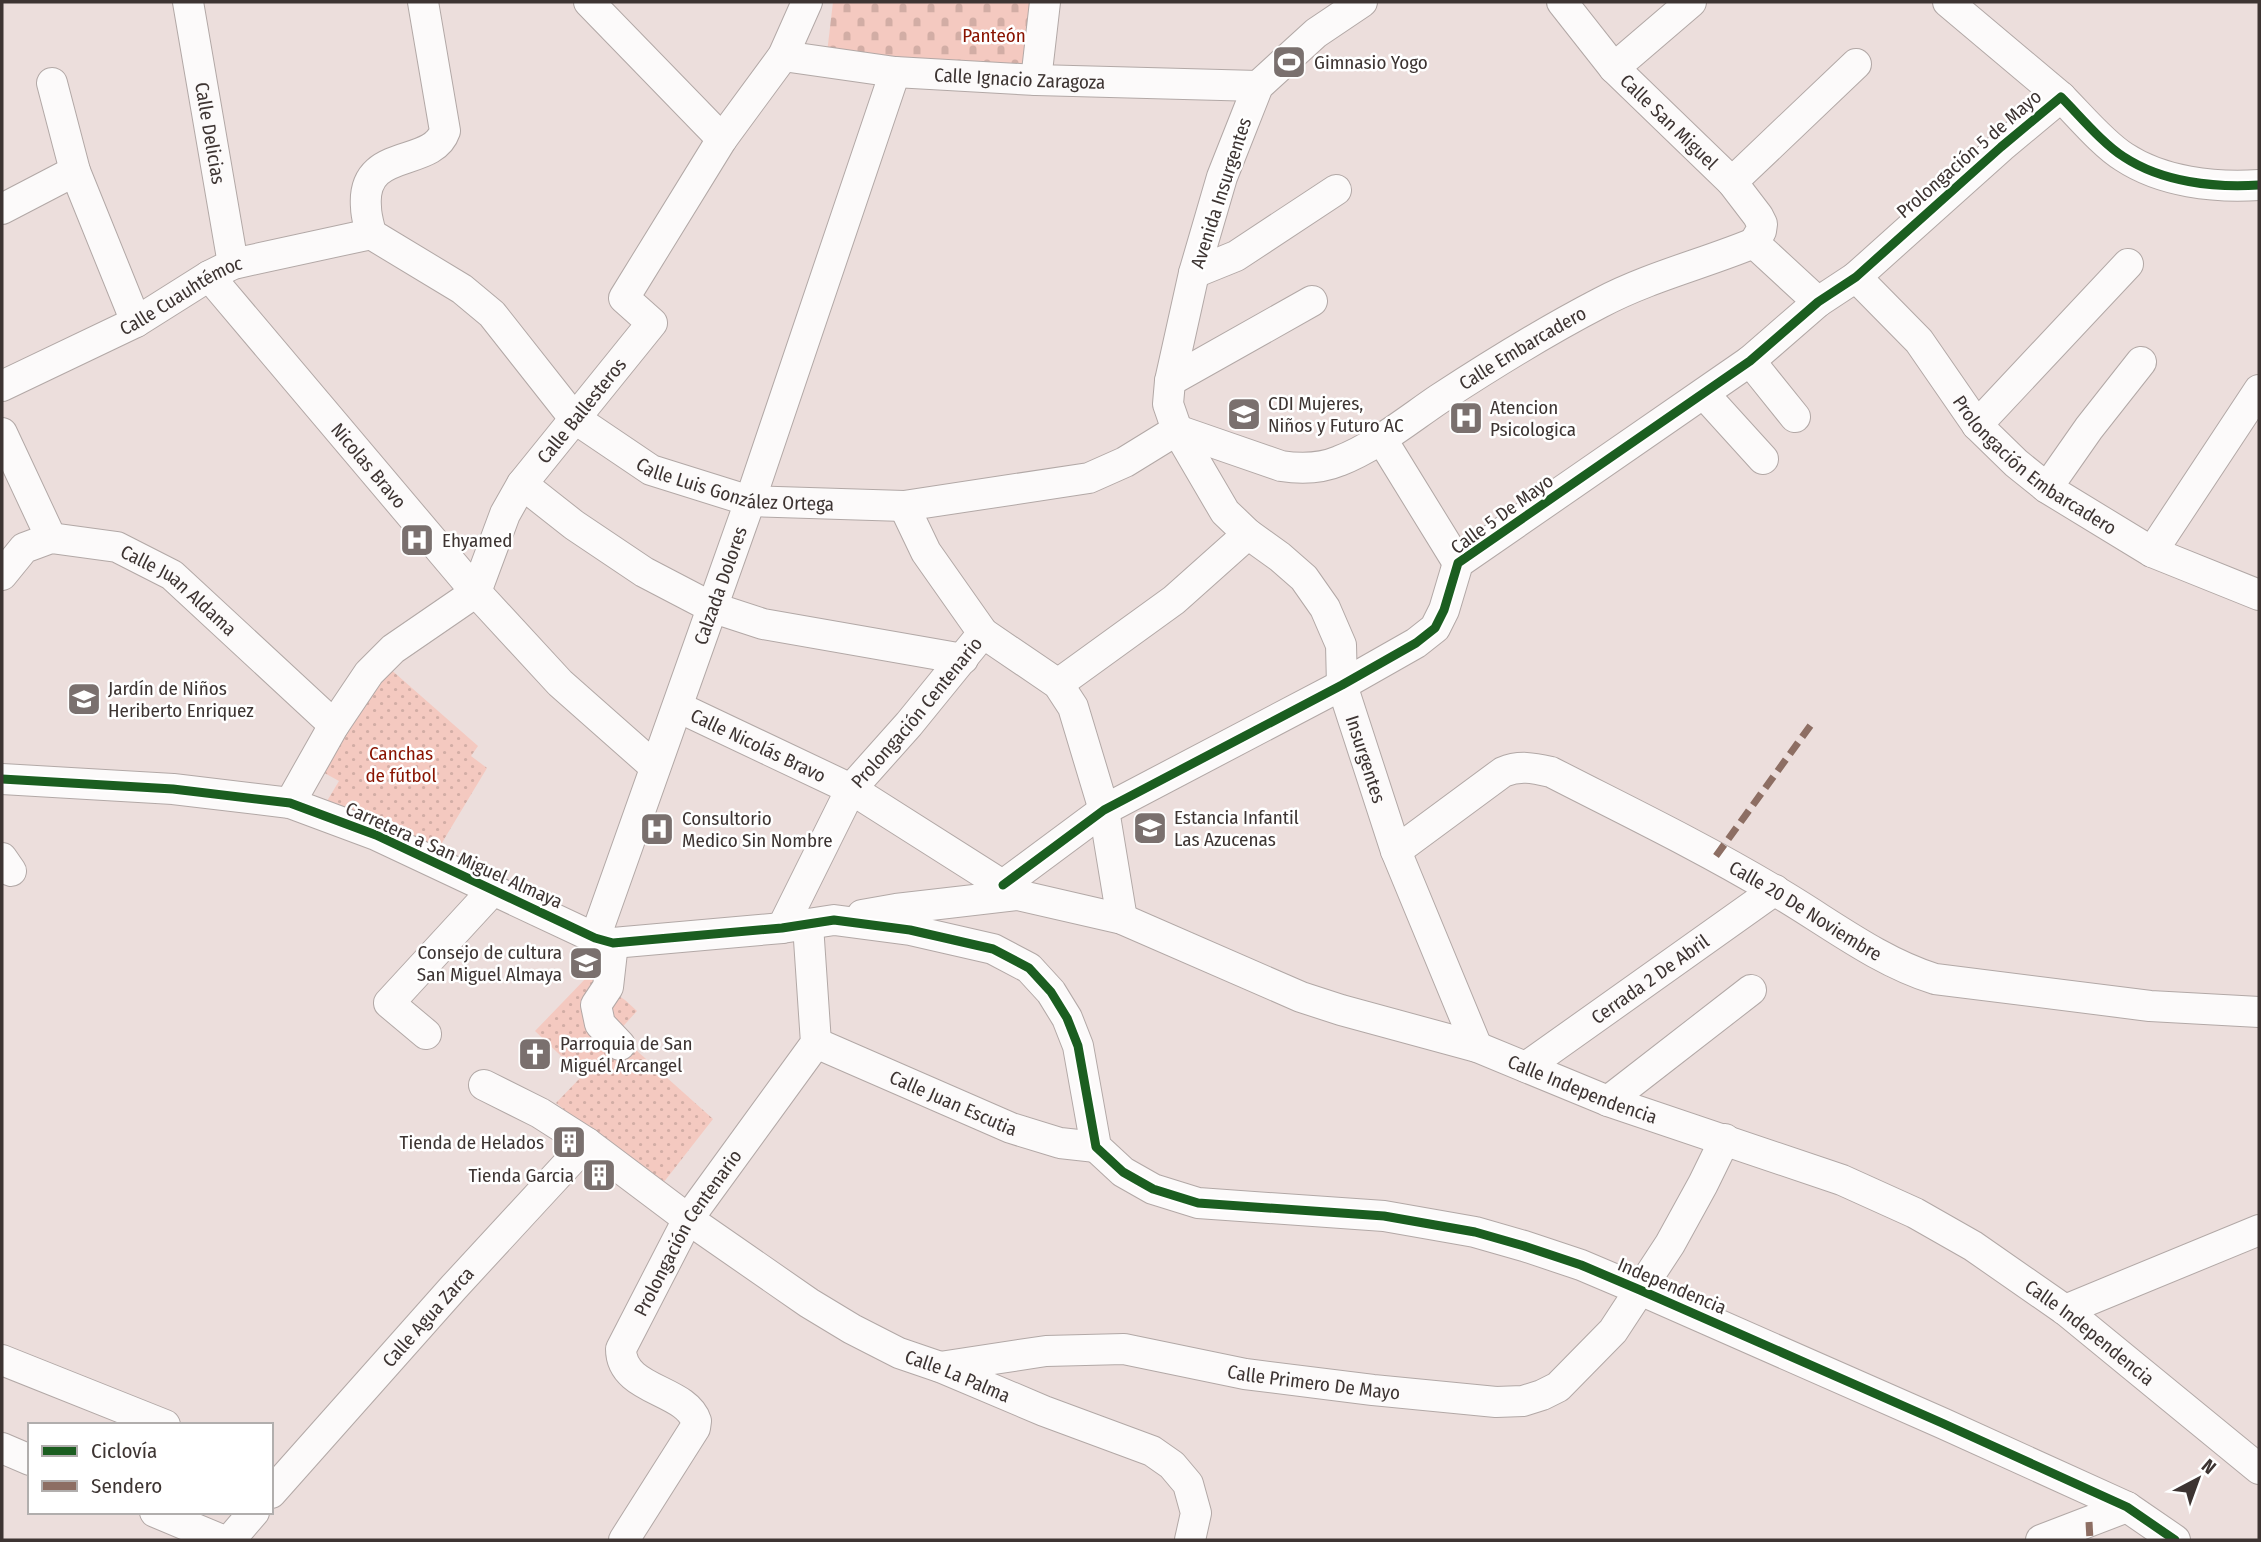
<svg xmlns="http://www.w3.org/2000/svg" width="2261" height="1542" viewBox="0 0 2261 1542" font-family="'Fira Sans Condensed',sans-serif">
<defs>
<pattern id="cemetery-stones" width="16" height="16" patternUnits="userSpaceOnUse" patternTransform="scale(1.75)"><rect width="16" height="16" fill="#f4c9c0"/><path d="M2 7V4a2 2 0 0 1 4 0v3zM10 15v-3a2 2 0 0 1 4 0v3z" fill="#d2ada5"/></pattern>
<pattern id="park-dots" width="8" height="8" patternUnits="userSpaceOnUse" patternTransform="scale(1.75)"><rect width="8" height="8" fill="#f4c9c0"/><path d="M2 2h.1M6 6h.1" fill="none" stroke="#d2ada5" stroke-width="1.8" stroke-linecap="round"/></pattern>
</defs>
<rect width="100%" height="100%" fill="#ecdedc"/>
<polygon fill="url(#cemetery-stones)" points="833,2 1035,2 1028,71 827,53"/>
<g fill="url(#park-dots)">
<polygon points="388,667 478,746 471,756 487,768 437,851 327,801 339,781 319,770"/>
<polygon points="588,976 625,1000 637,1011 617,1033 713,1119 660,1187 556,1103 582,1076 535,1031"/>
</g>
<g fill="none" stroke-linecap="round" stroke-linejoin="round">
<g stroke="#b2a8a6" stroke-width="32">
<g id="minor">
<path id="s1" d="M 188,2 L 233,264"/>
<polyline points="589,2 722,139"/>
<path id="s2" d="M 1362,2 L 1316,33 L 1258,86 L 1222,177 L 1194,273 L 1170,381 L 1168,404 L 1177,430 L 1225,512 L 1248,534 L 1280,557 L 1304,578 L 1325,608 L 1341,645 L 1342,685 L 1396,851 L 1477,1047"/>
<path id="s3" d="M 1562,2 L 1614,68 L 1732,182 L 1758,216 L 1762,224 L 1761,231 L 1754,243"/>
<polyline points="1948,2 2061,97"/>
<path id="s4" d="M 783,56 L 895,72 L 1036,80 L 1258,86"/>
<polyline points="1614,68 1691,2"/>
<polyline points="1036,80 1045,2"/>
<polyline points="52,83 75,171 136,322"/>
<polyline points="1732,182 1856,64"/>
<polyline points="2,209 75,171"/>
<path id="s5" d="M 371,234 L 462,289 L 492,314 L 574,418 L 651,470 L 750,501 L 904,506 L 1089,478 L 1125,462 L 1177,430"/>
<path d="M 371,234 C 369,225 366,216 366,207 C 361,146 432,169 445,131 L 423,2"/>
<polyline points="1194,273 1236,256 1336,190"/>
<path id="s6" d="M 209,276 L 476,592 L 560,683 L 655,767"/>
<path id="s7" d="M 1856,277 L 1919,341 L 1977,425 L 2016,463 L 2047,488 L 2152,552 L 2259,595"/>
<polyline points="1750,361 1795,417"/>
<polyline points="1170,381 1312,301"/>
<path id="s8" d="M 2,386 L 136,322 L 209,276 L 233,264 L 371,234"/>
<polyline points="1704,394 1763,459"/>
<polyline points="1977,425 2128,264"/>
<path id="s9" d="M 1177,430 L 1281,466 C 1301,469 1320,469 1339,461 C 1375,447 1408,420 1439,399 C 1491,365 1544,332 1600,303 C 1649,277 1703,264 1754,243 L 1818,302"/>
<polyline points="2,433 51,538"/>
<polyline points="1381,438 1458,563"/>
<polyline points="522,484 574,525 644,572 711,607 763,624 963,659"/>
<polyline points="2047,488 2089,428 2141,362"/>
<polyline points="2152,552 2259,390"/>
<path id="s10" d="M 2,575 L 24,548 L 51,538 L 117,547 L 172,575 L 334,725"/>
<polyline points="983,633 1058,684 1073,707 1104,810 1122,919"/>
<polyline points="1058,684 1174,600 1248,534"/>
<path id="s11" d="M 678,707 L 851,789 L 1018,895"/>
<polyline points="2,779 173,789 290,803 376,835 595,938 613,943 782,928 834,920 910,930 993,949 1029,968 1051,992 1067,1018 1078,1046 1096,1147 1123,1172 1153,1189 1198,1203 1384,1216 1475,1232 1524,1246 1581,1265 1640,1290 1942,1423 2127,1507 2175,1540"/>
<path id="s12" d="M 290,803 L 334,725 L 369,673 L 393,649 L 476,592 L 505,514 L 522,484 L 652,323 L 624,298 L 722,139 L 783,56 L 807,2"/>
<path id="s13" d="M 1396,851 L 1503,772 C 1520,765 1533,768 1551,772 C 1625,810 1700,846 1772,889 C 1826,920 1875,960 1935,979 L 2150,1006 L 2259,1012"/>
<polyline points="2,858 11,871"/>
<path d="M 1003,885 L 1104,810 L 1342,685 L 1416,643 L 1435,628 L 1444,610 L 1458,563 L 1750,361 L 1818,302 L 1856,277 L 2001,147 L 2061,97 C 2079,115 2103,144 2124,157 C 2162,182 2214,188 2259,185"/>
<path id="s14" d="M 862,915 L 896,909 L 1018,895 L 1122,919 L 1301,997 L 1341,1010 L 1477,1047 L 1608,1101 L 1842,1180 L 1915,1213 L 1973,1246 L 2065,1310 L 2259,1469"/>
<path id="s15" d="M 782,928 L 851,789 L 909,724 L 983,633 L 926,552 L 904,506"/>
<path id="s16" d="M 595,938 L 750,501 L 895,72"/>
<polyline points="613,943 608,987 596,1005 600,1024 620,1045"/>
<polyline points="426,1034 389,1003 493,890"/>
<path id="s17" d="M 816,1043 L 1011,1128 L 1060,1143 L 1096,1147"/>
<path id="s18" d="M 1526,1067 L 1775,890"/>
<path id="s19" d="M 484,1085 L 540,1113 L 587,1143 L 688,1219 L 809,1303 L 852,1329 L 899,1353 L 940,1367 L 1044,1411 L 1152,1451 L 1172,1465 L 1188,1484 L 1196,1513 L 1190,1540"/>
<polyline points="1608,1101 1751,990"/>
<polyline points="2065,1310 2259,1230"/>
<polyline points="2,1360 165,1425"/>
<path id="s20" d="M 940,1367 L 1046,1351 L 1124,1349 L 1245,1374 L 1373,1390 L 1496,1402 L 1523,1401 L 1542,1395 L 1558,1387 L 1613,1331 L 1670,1244 L 1703,1184 L 1725,1139"/>
<polyline points="2,1448 30,1460"/>
<path id="s21" d="M 271,1493 L 454,1287 L 587,1143"/>
<polyline points="155,1512 222,1540"/>
<polyline points="230,1540 254,1512"/>
<path id="s22" d="M 624,1540 L 695,1428 L 696,1421 C 686,1389 621,1391 621,1349 L 688,1219 L 816,1043 L 808,925"/>
<polyline points="2041,1540 2127,1507"/>
</g>
</g>
<use href="#minor" stroke="#fcfafa" stroke-width="30"/>
<g stroke="#8d6e63" stroke-width="7" stroke-dasharray="14 7" stroke-linecap="butt">
<polyline points="1716,856 1813,722"/>
<polyline points="2089,1522 2090,1540"/>
</g>
<g stroke="#fff" stroke-width="13">
<g id="cycleway">
<polyline points="2,779 173,789 290,803 376,835 595,938 613,943 782,928 834,920 910,930 993,949 1029,968 1051,992 1067,1018 1078,1046 1096,1147 1123,1172 1153,1189 1198,1203 1384,1216 1475,1232 1524,1246 1581,1265 1640,1290 1942,1423 2127,1507 2175,1540"/>
<path d="M 1003,885 L 1104,810 L 1342,685 L 1416,643 L 1435,628 L 1444,610 L 1458,563 L 1750,361 L 1818,302 L 1856,277 L 2001,147 L 2061,97 C 2079,115 2103,144 2124,157 C 2162,182 2214,188 2259,185"/>
</g>
</g>
<use href="#cycleway" stroke="#1b5e20" stroke-width="9"/>
</g>
<defs>
<g id="stadium-square" transform="scale(1.75)"><rect x="-9" y="-9" width="18" height="18" rx="4" fill="#7a706e" stroke="#fff"/><path d="M0-5a6.5 5 0 1 0 0 10a6.5 5 0 1 0 0-10ZM-3.5-1.8h7v3.6h-7Z" fill="#fff"/></g>
<g id="school-square" transform="scale(1.75)"><rect x="-9" y="-9" width="18" height="18" rx="4" fill="#7a706e" stroke="#fff"/><path d="M0-5L7-2L0 1L-7-2ZM-4 1L0 2.5L4 1V4Q0 6-4 4Z" fill="#fff"/></g>
<g id="hospital-square" transform="scale(1.75)"><rect x="-9" y="-9" width="18" height="18" rx="4" fill="#7a706e" stroke="#fff"/><path d="M-5-5h3v3.5h4V-5h3V5h-3V1.5h-4V5h-3Z" fill="#fff"/></g>
<g id="university-square" transform="scale(1.75)"><rect x="-9" y="-9" width="18" height="18" rx="4" fill="#7a706e" stroke="#fff"/><path d="M0-5L7-2L0 1L-7-2ZM-4 1L0 2.5L4 1V4Q0 6-4 4Z" fill="#fff"/></g>
<g id="church-square" transform="scale(1.75)"><rect x="-9" y="-9" width="18" height="18" rx="4" fill="#7a706e" stroke="#fff"/><path d="M-1.2-6h2.4v3.5h3.3v2.4h-3.3V6h-2.4V-.1h-3.3v-2.4h3.3Z" fill="#fff"/></g>
<g id="building-square" transform="scale(1.75)"><rect x="-9" y="-9" width="18" height="18" rx="4" fill="#7a706e" stroke="#fff"/><path d="M-4-6H4V6H1V3H-1V6H-4ZM-2.5-4.3h1.7v1.8h-1.7ZM.8-4.3h1.7v1.8H.8ZM-2.5-1h1.7V.8h-1.7ZM.8-1h1.7V.8H.8Z" fill="#fff"/></g>
</defs>
<g fill-rule="evenodd">
<use href="#stadium-square" x="1289" y="62"/>
<use href="#school-square" x="1244" y="414"/>
<use href="#hospital-square" x="1466" y="418"/>
<use href="#hospital-square" x="417" y="540"/>
<use href="#school-square" x="84" y="699"/>
<use href="#school-square" x="1150" y="828"/>
<use href="#hospital-square" x="657" y="829"/>
<use href="#university-square" x="586" y="963"/>
<use href="#church-square" x="535" y="1054"/>
<use href="#building-square" x="569" y="1142"/>
<use href="#building-square" x="599" y="1175"/>
</g>
<g text-anchor="middle" dominant-baseline="central" stroke-width="5" stroke-linejoin="round" paint-order="stroke">
<g font-size="19" fill="#891300" stroke="#fff">
<text x="994" y="35">Panteón</text>
<text x="401" y="753">Canchas<tspan x="401" dy="22">de fútbol</tspan></text>
</g>
<g font-size="19" fill="#3d3432" stroke="#fff" text-anchor="start">
<text x="1314" y="62">Gimnasio Yogo</text>
<text x="1268" y="403">CDI Mujeres,<tspan x="1268" dy="22">Niños y Futuro AC</tspan></text>
<text x="1490" y="407">Atencion<tspan x="1490" dy="22">Psicologica</tspan></text>
<text x="442" y="540">Ehyamed</text>
<text x="108" y="688">Jardín de Niños<tspan x="108" dy="22">Heriberto Enriquez</tspan></text>
<text x="1174" y="817">Estancia Infantil<tspan x="1174" dy="22">Las Azucenas</tspan></text>
<text x="682" y="818">Consultorio<tspan x="682" dy="22">Medico Sin Nombre</tspan></text>
<text x="562" y="952" text-anchor="end">Consejo de cultura<tspan x="562" dy="22">San Miguel Almaya</tspan></text>
<text x="560" y="1043">Parroquia de San<tspan x="560" dy="22">Miguél Arcangel</tspan></text>
<text x="544" y="1142" text-anchor="end">Tienda de Helados</text>
<text x="574" y="1175" text-anchor="end">Tienda Garcia</text>
</g>
<g font-size="19" fill="#3d3432" stroke="#fff">
<text stroke="none"><textPath href="#s4" startOffset="238">Calle Ignacio Zaragoza</textPath></text>
<text stroke="none"><textPath href="#s3" startOffset="161">Calle San Miguel</textPath></text>
<text stroke="none"><textPath href="#s1" startOffset="133">Calle Delicias</textPath></text>
<text transform="translate(1969 154) rotate(-41)">Prolongación 5 de Mayo</text>
<text transform="translate(1221 193) rotate(-72)">Avenida Insurgentes</text>
<text stroke="none"><textPath href="#s8" startOffset="201">Calle Cuauhtémoc</textPath></text>
<text stroke="none"><textPath href="#s9" startOffset="385">Calle Embarcadero</textPath></text>
<text stroke="none"><textPath href="#s12" startOffset="499">Calle Ballesteros</textPath></text>
<text stroke="none"><textPath href="#s7" startOffset="262">Prolongación Embarcadero</textPath></text>
<text stroke="none"><textPath href="#s6" startOffset="248">Nicolas Bravo</textPath></text>
<text stroke="none"><textPath href="#s5" startOffset="457">Calle Luis González Ortega</textPath></text>
<text transform="translate(1502 514) rotate(-36)">Calle 5 De Mayo</text>
<text stroke="none"><textPath href="#s16" startOffset="374">Calzada Dolores</textPath></text>
<text stroke="none"><textPath href="#s10" startOffset="206">Calle Juan Aldama</textPath></text>
<text stroke="none"><textPath href="#s15" startOffset="256">Prolongación Centenario</textPath></text>
<text stroke="none"><textPath href="#s11" startOffset="89">Calle Nicolás Bravo</textPath></text>
<text stroke="none"><textPath href="#s2" startOffset="886">Insurgentes</textPath></text>
<text transform="translate(454 855) rotate(24)">Carretera a San Miguel Almaya</text>
<text stroke="none"><textPath href="#s13" startOffset="472">Calle 20 De Noviembre</textPath></text>
<text stroke="none"><textPath href="#s18" startOffset="152">Cerrada 2 De Abril</textPath></text>
<text stroke="none"><textPath href="#s14" startOffset="756">Calle Independencia</textPath></text>
<text stroke="none"><textPath href="#s17" startOffset="150">Calle Juan Escutia</textPath></text>
<text stroke="none"><textPath href="#s22" startOffset="383">Prolongación Centenario</textPath></text>
<text transform="translate(1672 1286) rotate(23)">Independencia</text>
<text stroke="none"><textPath href="#s21" startOffset="236">Calle Agua Zarca</textPath></text>
<text stroke="none"><textPath href="#s14" startOffset="1323">Calle Independencia</textPath></text>
<text stroke="none"><textPath href="#s19" startOffset="558">Calle La Palma</textPath></text>
<text stroke="none"><textPath href="#s20" startOffset="378">Calle Primero De Mayo</textPath></text>
</g>
</g>
<rect width="2261" height="1542" fill="none" stroke="#3d3432" stroke-width="7"/>
<rect x="28" y="1423" width="245" height="91" fill="#ffffff" stroke="#b1aead" stroke-width="2"/>
<rect x="42" y="1446" width="35" height="10" fill="#1b5e20" stroke="#b1aead" stroke-width="2"/>
<text x="91" y="1458" font-size="21" fill="#3d3432">Ciclovía</text>
<rect x="42" y="1481" width="35" height="10" fill="#8d6e63" stroke="#b1aead" stroke-width="2"/>
<text x="91" y="1493" font-size="21" fill="#3d3432">Sendero</text>
<g transform="translate(2198 1479) rotate(41)" stroke="#ffffff" stroke-width="5" paint-order="stroke">
<path d="M0-5L12 26L0 18L-12 26Z" fill="#3d3432"/>
<text y="-10" font-size="19" font-weight="bold" text-anchor="middle" fill="#3d3432">N</text>
</g>
</svg>
